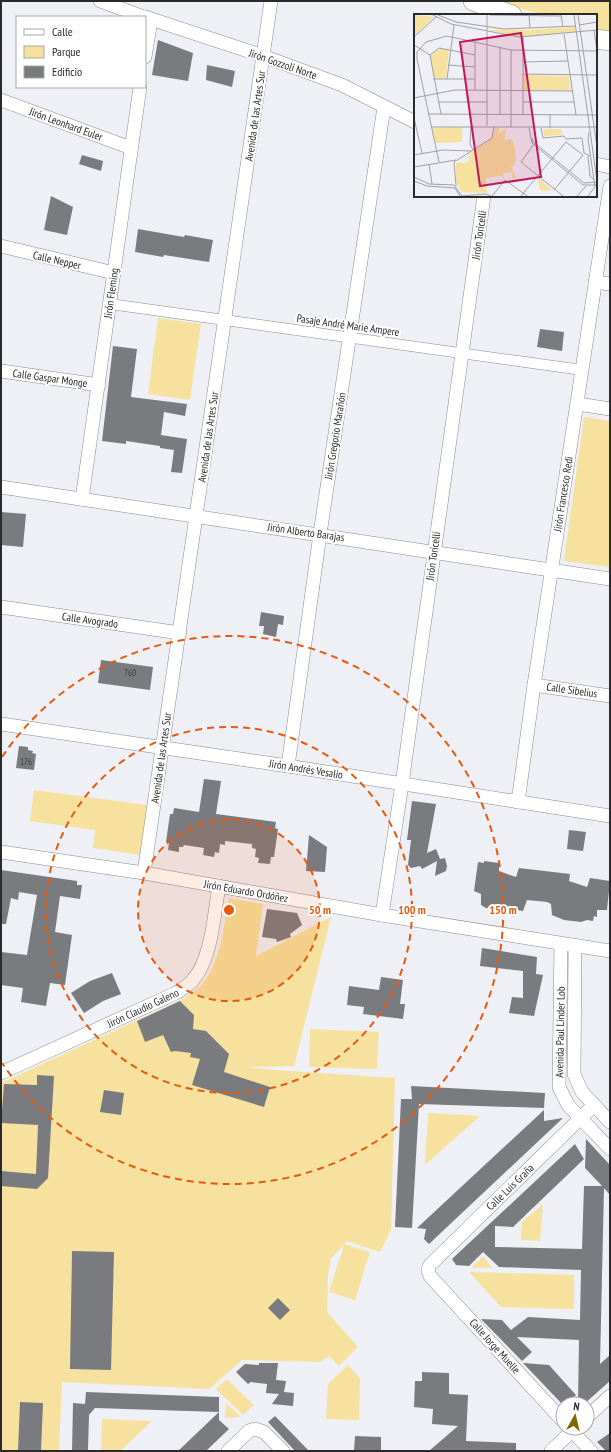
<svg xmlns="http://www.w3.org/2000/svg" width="611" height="1452" viewBox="0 0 611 1452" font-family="'PT Sans Narrow',sans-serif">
<rect width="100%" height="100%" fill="#eff0f5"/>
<g fill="#f6e19e">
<polygon points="493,1 610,1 610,31 596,29 596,15 544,15"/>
<polygon points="158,318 201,324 190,400 148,394"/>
<polygon points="584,417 610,421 610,567 564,561"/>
<polygon points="34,790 147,805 140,855 93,848 95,830 30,821"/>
<path d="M 229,898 L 263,904 L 256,956 L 331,917 L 294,1066 L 248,1067 L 275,1070 L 395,1078 L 391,1230 L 380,1252 L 347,1241 L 344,1244 L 370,1252 L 355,1300 L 329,1292 L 344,1245 L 331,1258 L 328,1276 L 327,1312 L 358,1347 L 339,1366 L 329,1356 L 320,1362 L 242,1360 L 209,1389 L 62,1382 L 59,1451 L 1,1451 L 1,1083 L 181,1000 C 188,995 197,990 203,983 C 222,959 223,927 229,898 Z"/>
<polygon points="310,1029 379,1032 377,1069 309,1067"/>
<polygon points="428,1113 480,1116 425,1165"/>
<polygon points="543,1204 540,1241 521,1240 522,1222"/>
<polygon points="483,1256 492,1268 471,1268"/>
<polygon points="469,1272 574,1275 574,1309 501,1307"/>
<polygon points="348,1365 360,1378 359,1420 326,1419 328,1384"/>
<polygon points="227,1379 254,1405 243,1415 216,1389"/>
<polygon points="226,1403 241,1417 225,1418"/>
<polygon points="102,1419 152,1421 120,1451 101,1451"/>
</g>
<g fill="#7a7b7f">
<polygon points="158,40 193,53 188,81 152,75"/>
<polygon points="207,65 235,71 232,87 206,80"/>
<polygon points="82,155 103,161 101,171 79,164"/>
<polygon points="51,196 73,207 67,235 44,230"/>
<polygon points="138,229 184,237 185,235 213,240 209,262 164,255 163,257 135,252"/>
<polygon points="540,329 564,332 562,351 537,347"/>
<polygon points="113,346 137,349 131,397 187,404 185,416 164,412 161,435 187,439 182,473 171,472 174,450 160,448 160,446 126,441 126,444 102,441"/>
<polygon points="1,512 26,514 23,547 1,545"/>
<polygon points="261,612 284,616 283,625 278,624 276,637 263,634 264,626 259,626"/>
<polygon points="101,660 153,667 150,690 98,683"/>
<polygon points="19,746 28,747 28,750 33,751 32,753 36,754 34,770 16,768"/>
<polygon points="204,779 221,781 216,814 276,822 275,828 278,829 274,857 271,857 270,864 258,863 259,858 255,857 256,849 252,848 252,844 225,841 225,845 220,844 219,853 215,852 214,857 203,855 204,848 184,845 183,847 179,847 179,852 168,850 169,843 166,842 170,814 173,814 174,808 199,812"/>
<polygon points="412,801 436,804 427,853 436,849 440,859 445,858 447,866 446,871 435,876 437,861 422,869 420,866 411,868 408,865 411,840 407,840"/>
<polygon points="569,830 586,832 583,851 567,849"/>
<polygon points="309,835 327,847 325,872 306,871"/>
<polygon points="484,861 499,863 499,871 516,877 519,868 570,874 569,881 587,887 590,878 610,881 607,910 597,910 597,917 594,916 593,921 587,920 581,922 564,920 552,915 551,904 547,902 527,900 523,911 517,910 517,912 486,908 481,905 481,894 474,891 478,862 484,863"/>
<polygon points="1,870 77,881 77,885 82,885 80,899 60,896 55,932 72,935 65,985 50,983 46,1006 21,1002 23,988 1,985 1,952 27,955 37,895 19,892 18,900 11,898 6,924 1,924"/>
<polygon points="267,909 297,913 302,925 290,934 291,937 277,942 276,939 262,937"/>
<polygon points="482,948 537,957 536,974 543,975 534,1016 509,1013 512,997 523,998 523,971 480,966"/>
<polygon points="112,973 121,994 103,1001 84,1013 71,993 90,981"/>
<polygon points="381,977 403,980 400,1004 405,1004 403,1019 363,1014 364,1007 347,1005 349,986 379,990"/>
<polygon points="180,1001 194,1015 193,1029 206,1031 229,1054 224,1072 270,1087 264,1107 192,1085 200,1059 190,1057 191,1053 175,1051 171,1052 163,1035 145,1042 137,1021"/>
<polygon points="37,1075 54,1076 48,1178 37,1189 1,1186 1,1171 36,1174 38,1125 1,1123 4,1084 37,1085"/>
<polygon points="411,1086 545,1093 544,1108 419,1104 412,1228 395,1227 401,1099 412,1099"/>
<polygon points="104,1090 124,1093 121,1115 100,1112"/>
<polygon points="544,1110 544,1121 563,1118 429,1244 424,1239 426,1229 417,1228"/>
<polygon points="586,1139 610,1165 610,1195 604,1188 600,1364 610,1355 610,1381 584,1404 578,1404 579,1340 517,1337 532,1352 522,1361 481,1319 502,1320 511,1330 528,1317 580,1320 581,1270 499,1267 483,1252 469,1266 456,1265 452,1259 575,1144 584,1159 513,1227 495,1226 495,1247 582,1249 584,1186 602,1186 585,1168"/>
<polygon points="72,1251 114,1252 111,1370 70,1369"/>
<polygon points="278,1298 290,1310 280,1320 268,1308"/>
<polygon points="259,1363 278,1363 276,1380 286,1381 284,1392 294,1393 293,1406 272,1404 279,1394 266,1393 267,1384 251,1382 248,1384 236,1372 245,1364 259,1365"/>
<polygon points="523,1363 549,1365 576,1395 567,1404 563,1405"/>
<polygon points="422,1372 449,1373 449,1394 468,1395 466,1441 516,1443 516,1451 429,1451 458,1426 432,1424 433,1409 414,1407 415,1381 422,1381"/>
<polygon points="86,1392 219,1397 219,1420 229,1429 206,1451 178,1451 219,1412 95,1408 89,1415 88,1451 72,1451 73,1403 85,1404"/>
<polygon points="20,1402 43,1403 41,1451 18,1451"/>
<polygon points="275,1416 309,1451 295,1451 268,1422"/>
<polygon points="610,1433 610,1451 606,1451 597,1442"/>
<polygon points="355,1436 381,1437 381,1451 354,1451"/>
</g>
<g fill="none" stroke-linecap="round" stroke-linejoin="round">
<g stroke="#8a8b8f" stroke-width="11">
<polyline id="pedestrian" points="110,304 582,370"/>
</g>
<g stroke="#8a8b8f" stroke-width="14">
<g id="minor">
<polyline points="100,1 144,17"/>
<polyline points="145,17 263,56 342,85 415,122"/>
<polyline points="145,57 151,20"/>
<polyline points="1,100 131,148"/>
<polyline points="596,164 610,167"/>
<polyline points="1,246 114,273"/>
<polyline points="595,282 610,284"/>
<polyline points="1,371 99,385"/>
<polyline points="578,404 610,409"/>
<polyline points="1,487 610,579"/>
<polyline points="82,499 140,87"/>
<polyline points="1,607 180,633"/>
<polyline points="534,685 610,696"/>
<polyline points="1,724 288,766 610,816"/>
<polyline points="288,766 320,534 384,107"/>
<polyline points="518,802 534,685 610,186"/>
<polyline points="1,852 144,873 382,915 610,951"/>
<polyline points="144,873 271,1"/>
<polyline points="382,915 402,784 484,196"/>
<polyline points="561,944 559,1087 568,1105 610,1149"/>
<polyline points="575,946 574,1074 582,1092 610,1122"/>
<path d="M 1,1073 L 176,993 C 182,989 188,986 193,980 C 212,958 214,914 219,886"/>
<polyline points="587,1417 610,1396"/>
<polyline points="563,1421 430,1276 428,1270 430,1265 594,1105"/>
<polyline points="569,1428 591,1451"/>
<polyline points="228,1451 249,1431 255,1429 264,1432 283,1451"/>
<polyline points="551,1451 575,1428"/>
</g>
</g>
<g stroke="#8a8b8f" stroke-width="20">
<g id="secondary">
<polyline points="473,1 512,15"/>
<polyline points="596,39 610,41"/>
</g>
</g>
<use href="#pedestrian" stroke="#fff" stroke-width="10"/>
<use href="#minor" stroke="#fff" stroke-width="13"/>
<use href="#secondary" stroke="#fff" stroke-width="19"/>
</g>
<circle cx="229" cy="910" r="91" fill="#e8590c" fill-opacity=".12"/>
<g fill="none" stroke="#e8590c" stroke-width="2" stroke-dasharray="7 5">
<circle cx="229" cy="910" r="91"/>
<circle cx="229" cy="910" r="183"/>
<path d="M2 757A274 274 0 1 1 2 1063"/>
</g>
<g text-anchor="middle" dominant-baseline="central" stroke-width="4" stroke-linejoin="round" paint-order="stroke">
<g font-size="9" fill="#3e3e41">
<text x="130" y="672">760</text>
<text x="26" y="761">176</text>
</g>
<g font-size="11" fill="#2a2a2c" stroke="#fefeff">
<text transform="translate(283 64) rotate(19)">Jirón Gozzoli Norte</text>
<text transform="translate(255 116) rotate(-82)">Avenida de las Artes Sur</text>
<text transform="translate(66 124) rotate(20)">Jirón Leonhard Euler</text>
<text transform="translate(479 235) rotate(-82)">Jirón Toricelli</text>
<text transform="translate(57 260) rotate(13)">Calle Nepper</text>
<text transform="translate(111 293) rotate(-82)">Jirón Fleming</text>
<text transform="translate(348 325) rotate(8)">Pasaje André Marie Ampere</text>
<text transform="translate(50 378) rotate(8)">Calle Gaspar Monge</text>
<text transform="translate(335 436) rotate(-81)">Jirón Gregorio Marañón</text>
<text transform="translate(208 437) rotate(-82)">Avenida de las Artes Sur</text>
<text transform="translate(563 494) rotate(-81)">Jirón Francesco Redi</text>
<text transform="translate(306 532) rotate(8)">Jirón Alberto Barajas</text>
<text transform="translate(433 556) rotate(-82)">Jirón Toricelli</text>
<text transform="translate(90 620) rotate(8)">Calle Avogrado</text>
<text transform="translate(572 690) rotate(8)">Calle Sibelius</text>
<text transform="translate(161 758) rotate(-82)">Avenida de las Artes Sur</text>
<text transform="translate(306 769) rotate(9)">Jirón Andrés Vesalio</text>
<text transform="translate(246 891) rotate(10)">Jirón Eduardo Ordóñez</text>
<text transform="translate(143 1008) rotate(-25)">Jirón Claudio Galeno</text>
<text transform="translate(560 1032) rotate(-89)">Avenida Paul Linder Lob</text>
<text transform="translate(510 1187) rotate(-44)">Calle Luis Graña</text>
<text transform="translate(495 1346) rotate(48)">Calle Jorge Muelle</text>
</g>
</g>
<g transform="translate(414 14)">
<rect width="183" height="183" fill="#eff0f5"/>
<path d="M 0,1 L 20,3 L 0,22 ZM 161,13 L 162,18 L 106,23 L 75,16 L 115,16 ZM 26,34 L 35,35 L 32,64 L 20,65 L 16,42 ZM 110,61 L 155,62 L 156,76 L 110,76 ZM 48,113 L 48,128 L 21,129 L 18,114 ZM 81,114 L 85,114 L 85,119 L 92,114 L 90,130 L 91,126 L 98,125 L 99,129 L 93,130 L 100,129 L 102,144 L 100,152 L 97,152 L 102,164 L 98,164 L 98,158 L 89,159 L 90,165 L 87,162 L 72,164 L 73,179 L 48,178 L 42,169 L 42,149 L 55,148 L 55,140 L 79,123 ZM 147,115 L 148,121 L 130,122 L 129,115 ZM 124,164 L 138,176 L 128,177 L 125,175 Z" fill="#f6e19e"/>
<path fill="none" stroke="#a0a1a5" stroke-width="1" d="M 19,1 L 37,10 L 105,23 L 183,16M 24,1 L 42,8 L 90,15 L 162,12M 76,1 L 147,2M 115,1 L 116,14M 147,1 L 149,13M 160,1 L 183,167M 164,1 L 183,133M 165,11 L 183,8M 180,16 L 183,37M 150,20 L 162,101M 0,23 L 23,2M 0,31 L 16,41M 109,48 L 154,47M 34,51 L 61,53M 109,60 L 183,61M 19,65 L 61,65M 33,65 L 40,11M 61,76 L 61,28M 0,84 L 41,76 L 159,77M 24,88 L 73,88M 109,88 L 160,88M 14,100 L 183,101M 27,100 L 16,41 L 25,34 L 61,41M 86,100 L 86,33M 109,100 L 109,23M 136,101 L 136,114M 0,104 L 8,139M 57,112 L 56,130 L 59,136M 73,112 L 73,1M 17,113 L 183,113M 97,113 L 97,36M 115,114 L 118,129 L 169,171 L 183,171M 127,114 L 129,124 L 150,122M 150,122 L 152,125 L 168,124 L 170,139 L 176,142M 118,124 L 119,128 L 170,169 L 183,168M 120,130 L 107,148 L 149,182M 0,141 L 29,136 L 57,137M 174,142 L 176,162 L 180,166M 25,148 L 3,45 L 3,38 L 12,28 L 33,22 L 97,36 L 183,37M 15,150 L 18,170M 0,153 L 42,146M 0,163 L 15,170 L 40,171 L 48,182M 0,167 L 13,172 L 41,174 L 46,182M 42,172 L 40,148 L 78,124 L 80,113M 48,182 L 72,180 L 77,182M 78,182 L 91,166 L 113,182M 107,182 L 152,128 L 169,141 L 140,176M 163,182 L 172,172M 174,182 L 181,173 L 174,125 L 175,118"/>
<path fill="#c2185b" fill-opacity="0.15" stroke="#c2185b" stroke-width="2" d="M 107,19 L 127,163 L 66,172 L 46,28 Z"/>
<rect width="183" height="183" fill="none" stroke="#2a2a2c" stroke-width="2"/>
</g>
<circle cx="229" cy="910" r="6" fill="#e8590c" stroke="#fefeff" stroke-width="2"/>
<g font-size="12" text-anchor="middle" font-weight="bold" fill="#e8590c" stroke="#fefeff" stroke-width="4" stroke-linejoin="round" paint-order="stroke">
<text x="320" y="914">50 m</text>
<text x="412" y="914">100 m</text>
<text x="503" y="914">150 m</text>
</g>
<rect width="611" height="1452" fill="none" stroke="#2a2a2c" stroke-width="4"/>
<rect x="16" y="16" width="130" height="72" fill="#fefeff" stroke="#a9a9ab"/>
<rect x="24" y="29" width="20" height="6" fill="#ffffff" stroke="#a9a9ab"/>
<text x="52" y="36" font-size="12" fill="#2a2a2c">Calle</text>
<rect x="24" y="46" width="20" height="12" fill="#f6e19e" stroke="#a9a9ab"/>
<text x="52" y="56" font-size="12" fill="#2a2a2c">Parque</text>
<rect x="24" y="66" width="20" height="12" fill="#7a7b7f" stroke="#a9a9ab"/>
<text x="52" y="76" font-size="12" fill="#2a2a2c">Edificio</text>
<g transform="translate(575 1416) rotate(8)"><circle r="19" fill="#fefeff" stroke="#a9a9ab"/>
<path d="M0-3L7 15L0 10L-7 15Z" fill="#816901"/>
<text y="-6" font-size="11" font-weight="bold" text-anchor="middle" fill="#2a2a2c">N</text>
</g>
</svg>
